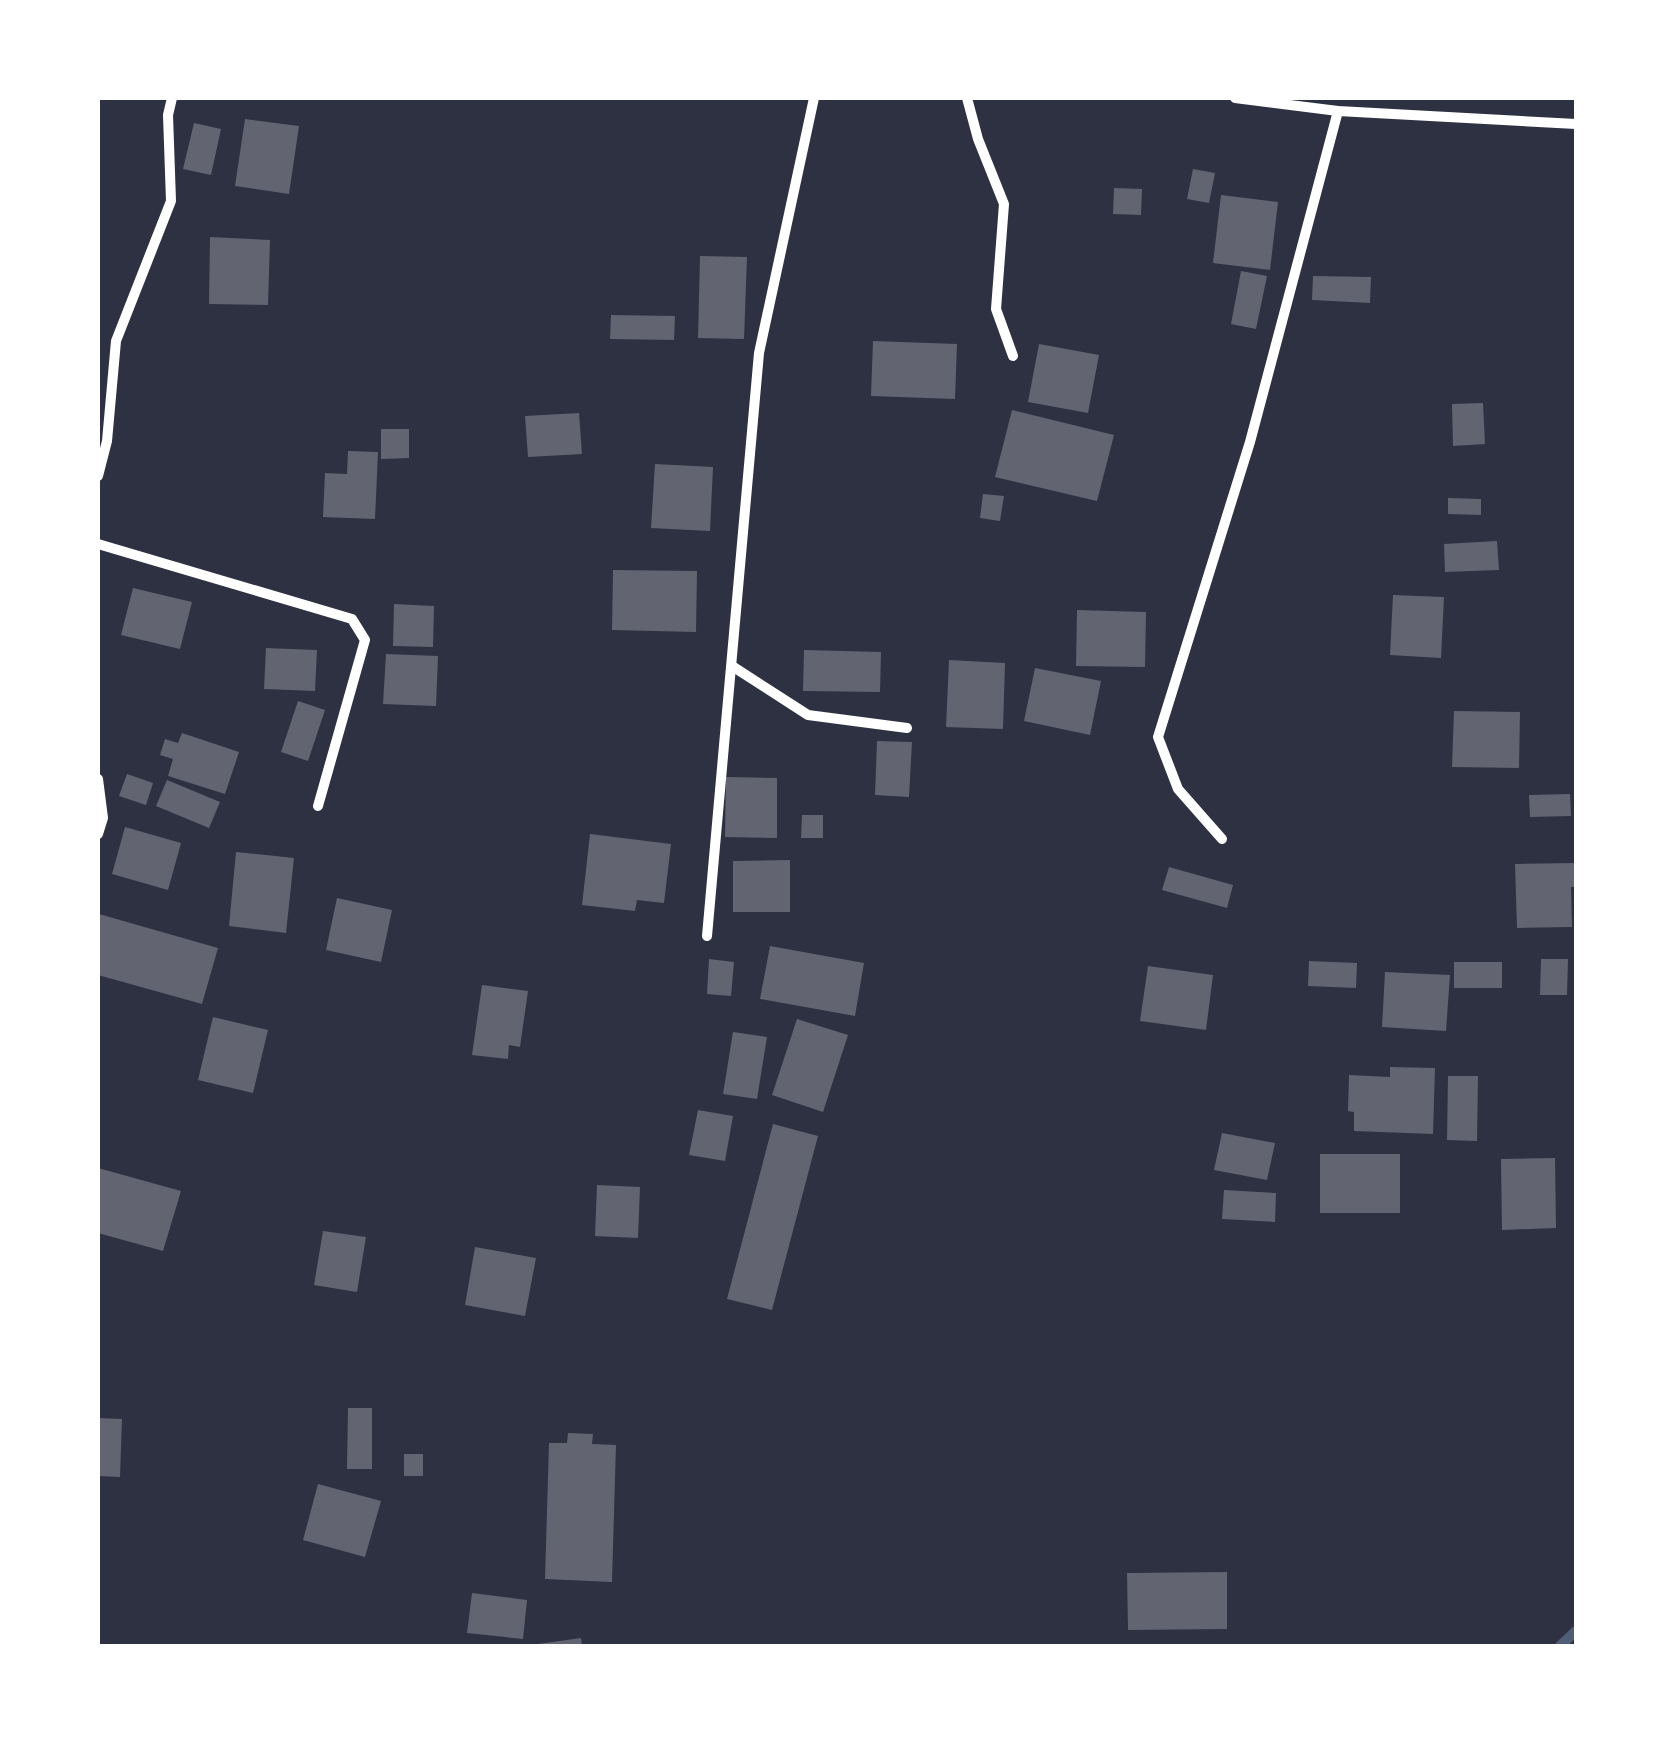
<svg xmlns="http://www.w3.org/2000/svg" width="1674" height="1744" viewBox="0 0 1674 1744" font-family="Arial,sans-serif">
<rect width="100%" height="100%" fill="#2d3142"/>
<g fill="none" stroke-linecap="round" stroke-linejoin="round">
<polyline stroke="#4f5d75" stroke-width="10" points="1560,1646 1576,1631"/>
</g>
<g fill="#626471">
<polygon points="245,119 299,126 289,194 235,186"/>
<polygon points="194,123 221,129 211,175 183,169"/>
<polygon points="1193,169 1215,173 1209,203 1187,199"/>
<polygon points="1114,188 1142,189 1141,215 1113,214"/>
<polygon points="1221,195 1278,202 1270,270 1213,263"/>
<polygon points="210,237 270,240 268,305 209,304"/>
<polygon points="700,256 747,257 744,339 698,338"/>
<polygon points="1241,271 1267,276 1256,329 1231,324"/>
<polygon points="1313,276 1371,277 1370,303 1312,300"/>
<polygon points="611,315 675,316 674,340 610,339"/>
<polygon points="873,341 957,344 955,399 871,396"/>
<polygon points="1039,344 1099,355 1088,413 1028,402"/>
<polygon points="1483,403 1485,444 1453,446 1452,404"/>
<polygon points="1012,410 1114,435 1097,501 995,477"/>
<polygon points="579,413 582,454 528,457 525,416"/>
<polygon points="381,429 409,429 409,458 381,459"/>
<polygon points="348,451 378,452 375,519 323,517 325,473 347,474"/>
<polygon points="655,464 713,467 710,531 651,528"/>
<polygon points="983,494 1004,496 1000,521 980,518"/>
<polygon points="1448,498 1481,499 1481,515 1448,514"/>
<polygon points="1497,541 1499,570 1445,572 1444,544"/>
<polygon points="613,570 697,571 696,632 612,630"/>
<polygon points="133,588 192,602 180,649 121,635"/>
<polygon points="1393,595 1444,597 1441,658 1390,655"/>
<polygon points="394,604 434,606 433,647 393,646"/>
<polygon points="1077,610 1146,612 1145,667 1076,666"/>
<polygon points="266,648 317,650 315,691 264,689"/>
<polygon points="804,650 881,652 880,692 803,691"/>
<polygon points="386,654 438,656 436,706 383,704"/>
<polygon points="949,660 1005,663 1003,729 946,727"/>
<polygon points="1035,668 1101,681 1090,735 1024,721"/>
<polygon points="298,701 325,710 308,761 281,752"/>
<polygon points="1454,711 1520,712 1519,768 1452,767"/>
<polygon points="182,733 239,752 225,794 168,776 173,759 160,755 165,739 178,743"/>
<polygon points="877,741 912,742 909,797 875,795"/>
<polygon points="127,774 153,783 146,805 119,796"/>
<polygon points="726,777 777,778 777,838 725,837"/>
<polygon points="167,780 220,802 209,828 156,806"/>
<polygon points="1570,794 1571,816 1530,817 1529,795"/>
<polygon points="802,815 823,815 823,838 801,838"/>
<polygon points="125,827 181,843 168,890 112,874"/>
<polygon points="590,834 671,844 664,903 637,900 635,911 582,905"/>
<polygon points="236,852 294,858 286,933 229,926"/>
<polygon points="790,860 790,912 733,912 733,861"/>
<polygon points="1576,863 1576,887 1571,887 1572,927 1517,928 1515,864"/>
<polygon points="1169,867 1233,885 1227,908 1162,890"/>
<polygon points="337,898 392,910 381,962 326,950"/>
<polygon points="99,914 218,948 202,1004 98,975"/>
<polygon points="770,946 864,963 855,1016 760,999"/>
<polygon points="709,959 734,962 731,996 707,994"/>
<polygon points="1541,959 1568,959 1567,995 1540,995"/>
<polygon points="1309,961 1357,963 1356,988 1308,986"/>
<rect x="1454" y="962" width="48" height="26"/>
<polygon points="1148,966 1213,975 1206,1030 1140,1021"/>
<polygon points="1385,972 1450,975 1446,1031 1382,1027"/>
<polygon points="482,985 528,991 520,1047 509,1045 508,1059 472,1055"/>
<polygon points="213,1017 268,1030 253,1093 198,1080"/>
<polygon points="797,1019 848,1035 823,1112 772,1095"/>
<polygon points="733,1032 767,1037 757,1099 723,1094"/>
<polygon points="1390,1067 1435,1068 1433,1134 1354,1131 1354,1112 1348,1111 1349,1075 1390,1077"/>
<polygon points="1448,1076 1478,1076 1477,1141 1447,1140"/>
<polygon points="698,1110 733,1116 725,1161 689,1155"/>
<polygon points="773,1124 818,1136 772,1310 727,1299"/>
<polygon points="1222,1133 1275,1143 1267,1180 1214,1170"/>
<rect x="1320" y="1154" width="80" height="59"/>
<polygon points="1555,1158 1556,1228 1502,1230 1501,1159"/>
<polygon points="98,1168 181,1191 163,1251 98,1233"/>
<polygon points="597,1185 640,1187 638,1238 595,1236"/>
<polygon points="1224,1190 1276,1193 1275,1222 1222,1219"/>
<polygon points="323,1231 366,1237 357,1292 314,1285"/>
<polygon points="475,1247 536,1258 525,1316 465,1305"/>
<polygon points="348,1408 372,1408 372,1469 347,1469"/>
<polygon points="98,1418 122,1419 120,1477 98,1476"/>
<polygon points="568,1433 593,1434 592,1444 616,1445 612,1582 545,1579 549,1443 567,1443"/>
<rect x="404" y="1454" width="19" height="22"/>
<polygon points="318,1484 381,1501 365,1557 303,1540"/>
<polygon points="1227,1572 1227,1629 1128,1630 1127,1573"/>
<polygon points="472,1593 527,1600 523,1639 467,1633"/>
<polygon points="581,1638 582,1646 538,1646 538,1644"/>
</g>
<g fill="none" stroke-linecap="round" stroke-linejoin="round">
<g stroke="#fff" stroke-width="10">
<polyline points="967,98 978,139 1004,204 996,309 1013,356"/>
<polyline points="1235,98 1338,111 1576,124"/>
<polyline points="98,476 107,441 116,341 171,201 168,115 172,98"/>
<polyline points="98,544 352,619 365,640 318,806"/>
<polyline points="732,666 808,715 907,728"/>
<polyline points="98,779 103,818 98,834"/>
<polyline points="1222,839 1178,789 1158,737 1250,442 1338,111"/>
<polyline points="707,936 759,353 814,98"/>
</g>
</g>
<rect width="1674" height="1744" fill="none" stroke="#ffffff" stroke-width="200"/>
</svg>
